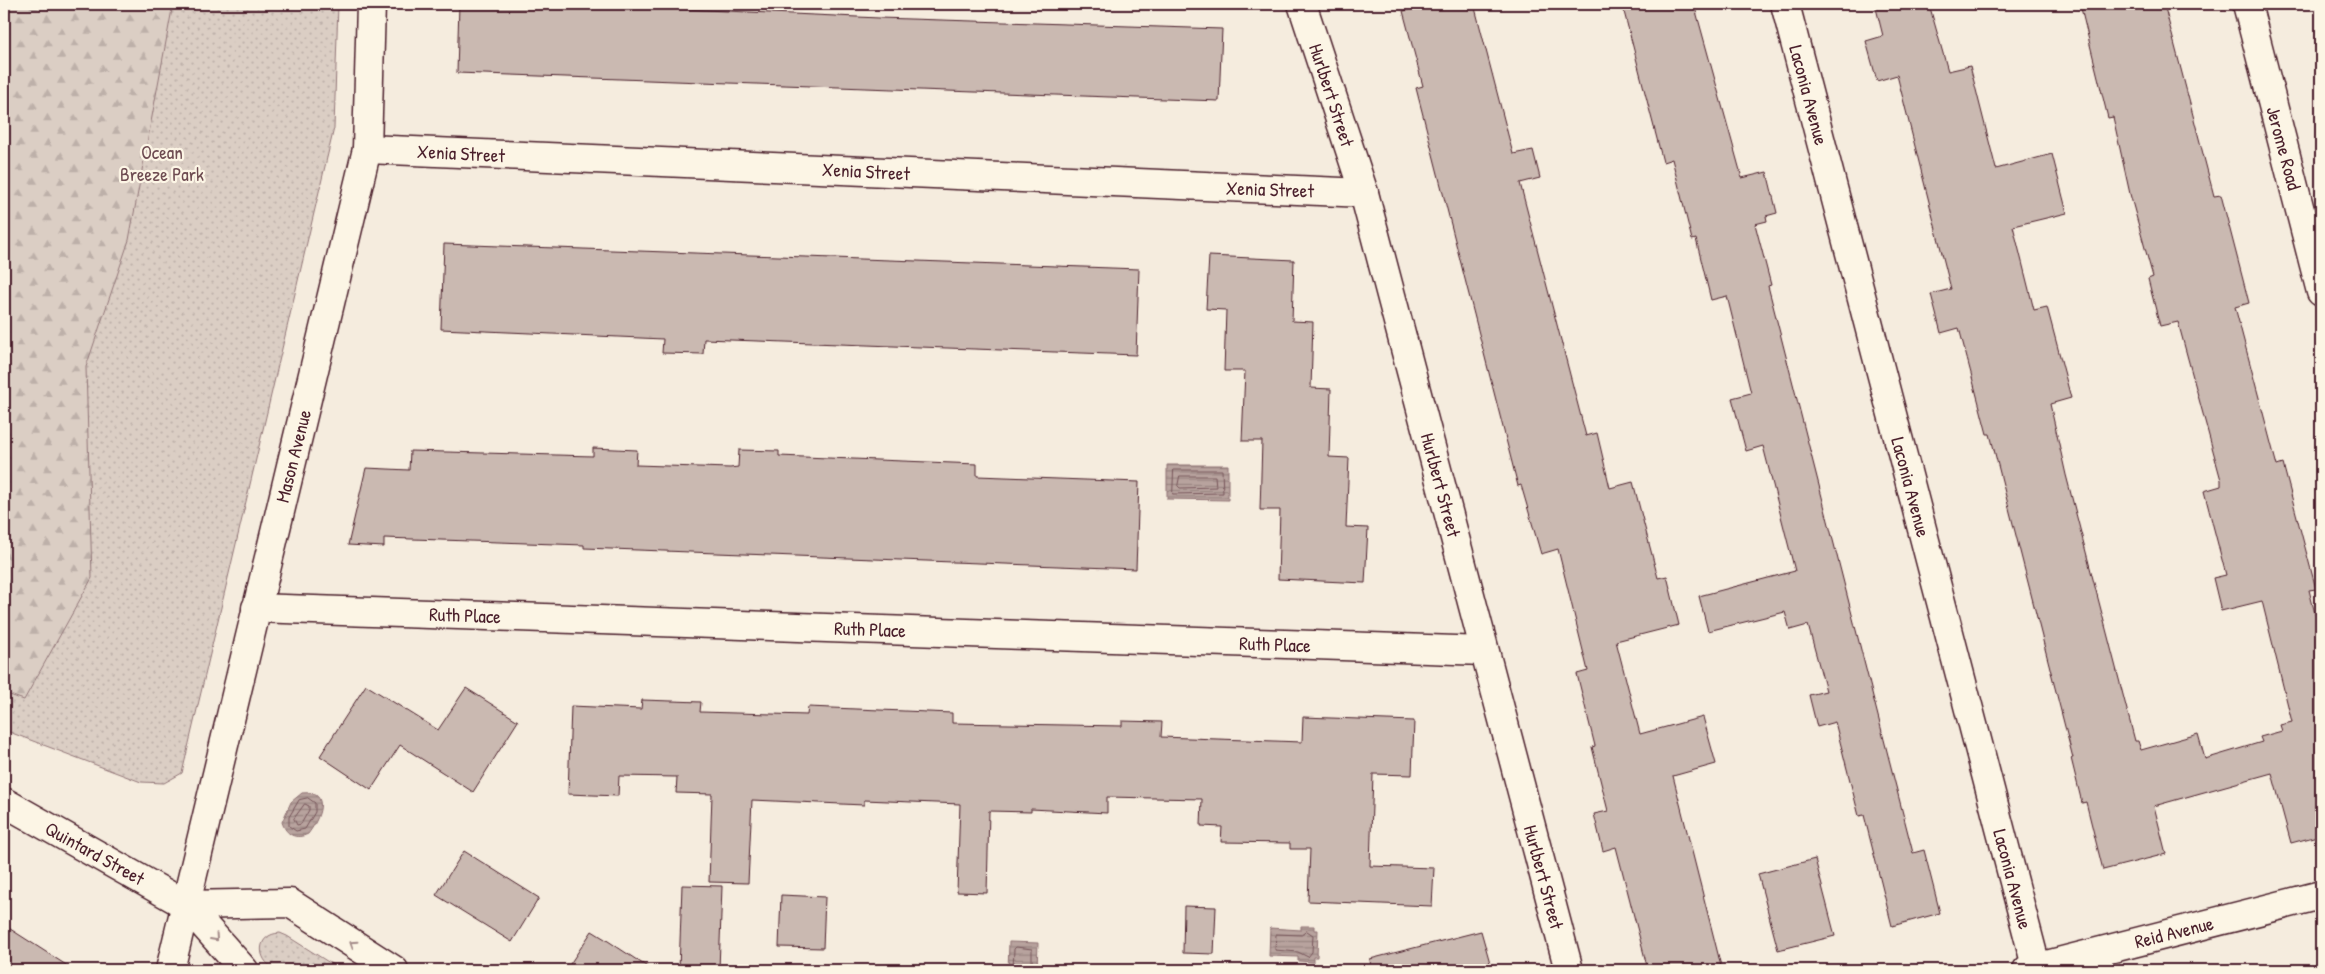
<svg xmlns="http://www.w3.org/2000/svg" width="2325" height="974" viewBox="0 0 2325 974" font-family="'Patrick Hand',sans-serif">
<defs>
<pattern id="grass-dots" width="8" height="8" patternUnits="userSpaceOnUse" patternTransform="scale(1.25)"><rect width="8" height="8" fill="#dbcec4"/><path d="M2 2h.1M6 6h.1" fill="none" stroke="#bdb0a9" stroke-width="1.8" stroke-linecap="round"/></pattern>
<pattern id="forest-firs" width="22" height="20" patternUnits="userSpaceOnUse" patternTransform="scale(1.25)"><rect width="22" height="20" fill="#dbcec4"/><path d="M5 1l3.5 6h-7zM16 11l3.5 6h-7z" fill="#bdb0a9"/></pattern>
<pattern id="water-rules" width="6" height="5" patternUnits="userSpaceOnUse" patternTransform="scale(1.25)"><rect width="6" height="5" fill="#b8a39e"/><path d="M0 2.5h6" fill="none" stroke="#988481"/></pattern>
</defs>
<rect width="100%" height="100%" fill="#f5ecde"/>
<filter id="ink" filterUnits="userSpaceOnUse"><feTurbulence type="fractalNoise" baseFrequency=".02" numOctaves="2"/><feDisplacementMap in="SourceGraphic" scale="10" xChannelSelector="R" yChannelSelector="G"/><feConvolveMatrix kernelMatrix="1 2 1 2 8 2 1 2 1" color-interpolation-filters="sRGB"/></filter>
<g filter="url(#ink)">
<g fill="url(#grass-dots)" stroke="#927678">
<polygon points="4,4 338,4 334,128 182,773 164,783 141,782 4,730"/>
<path d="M 280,933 L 287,936 L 341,970 C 328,970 284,974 275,969 C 256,960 256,934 280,933 Z"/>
</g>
<polygon fill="url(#forest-firs)" stroke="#927678" points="4,4 173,4 129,240 86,367 92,578 24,700 4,693"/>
<g fill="url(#water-rules)" stroke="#8c6e70">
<polygon points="1167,465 1228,465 1228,500 1167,499"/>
<path d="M 302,793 C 332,790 319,820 308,834 C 296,840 286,835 282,822 L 291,802 Z"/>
<polygon points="1301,926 1314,926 1314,930 1318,930 1317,957 1313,957 1313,962 1298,961 1298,957 1269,956 1270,928 1301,930"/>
<polygon points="1009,942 1038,943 1037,970 1008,970"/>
</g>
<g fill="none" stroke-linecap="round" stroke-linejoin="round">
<g stroke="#765459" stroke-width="1">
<polygon points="1174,470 1222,470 1223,493 1173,494"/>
<polygon points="1180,476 1215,476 1216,487 1180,488 1178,486"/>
<polygon points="308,798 315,803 315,812 305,829 296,831 289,826 289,817 299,800"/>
<polygon points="305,804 309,806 309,810 301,824 297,825 294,819"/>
<polygon points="1307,931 1313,935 1312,952 1308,957 1298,952 1275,950 1276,934 1301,935"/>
<polyline points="1013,970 1014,949 1016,947 1032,949 1032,970"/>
</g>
</g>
<g fill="#cab9b1" stroke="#4a1f2b">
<polygon points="459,4 618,8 618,6 879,18 1222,29 1219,101 457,73"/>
<polygon points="1433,4 1474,4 1513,154 1533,150 1540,178 1520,183 1586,436 1597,433 1610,488 1633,482 1658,578 1667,576 1679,625 1616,641 1640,734 1703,717 1716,764 1673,776 1722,970 1648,970 1616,847 1603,851 1594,814 1608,811 1592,747 1595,746 1577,674 1588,671 1558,549 1541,554 1521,485 1518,486 1416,88 1423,86 1403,11"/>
<polygon points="1622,4 1694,4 1742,178 1767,172 1777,213 1766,216 1767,221 1755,224 1771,285 1768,286 1913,853 1924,850 1940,913 1892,926 1864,815 1859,816 1835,722 1817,727 1809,695 1826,691 1808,625 1790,630 1785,612 1708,631 1699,596 1795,571 1763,446 1746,451 1732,398 1751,393 1727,296 1711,300 1696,239 1692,240 1672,159 1663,162"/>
<polygon points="1875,4 1929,4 1948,71 1970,66 1996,169 2052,154 2067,213 2013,226 2034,310 2047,307 2071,398 2050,404 2066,475 2135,741 2138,741 2141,750 2198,734 2205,759 2262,742 2260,737 2282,731 2280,725 2292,722 2262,601 2221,611 2213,578 2226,575 2204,491 2221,486 2221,480 2178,322 2160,326 2148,279 2153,277 2130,194 2113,117 2108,118 2080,4 2164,4 2214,196 2221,195 2249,303 2235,307 2277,466 2283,464 2316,589 2309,590 2321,637 2321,835 2291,843 2272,773 2154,806 2166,854 2103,870 2086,802 2082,803 2071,758 2073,758 1990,434 1987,434 1959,328 1941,333 1931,294 1951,289 1897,75 1877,81 1866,41 1883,36"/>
<polygon points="444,244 1139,269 1136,355 704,339 703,354 662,353 663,339 441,329"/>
<polygon points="1209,256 1294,260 1292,321 1313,322 1311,388 1331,389 1329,457 1349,458 1346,527 1368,528 1365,583 1278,579 1280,510 1260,510 1262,441 1242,441 1245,371 1224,371 1226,310 1206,309"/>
<polygon points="593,448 637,450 636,465 730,468 738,467 739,450 779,451 779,456 977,464 977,476 1139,482 1136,569 638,550 584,548 584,545 384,538 384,547 348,545 366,468 409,470 410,451 593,456"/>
<polygon points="366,685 438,730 466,688 518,721 473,792 400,745 371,790 320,756"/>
<polygon points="642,700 701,702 700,712 807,715 808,707 952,713 952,723 1122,726 1122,721 1162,722 1161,737 1302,742 1303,717 1414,721 1412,775 1373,774 1370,866 1434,868 1432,906 1308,901 1310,849 1290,849 1290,843 1221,842 1222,827 1201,826 1202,799 1107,797 1107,813 1031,809 1031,812 989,811 987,893 957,892 960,804 864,800 864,805 752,800 748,883 709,882 712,794 676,793 677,777 619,776 618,796 568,794 571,706 641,709"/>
<polygon points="464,851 539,898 512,942 436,895"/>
<polygon points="1815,859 1835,936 1778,950 1758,874"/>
<polygon points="682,885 722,886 719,970 679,970"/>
<polygon points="781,895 825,897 823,948 779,947"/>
<polygon points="1184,906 1216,907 1214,954 1183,953"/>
<polygon points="4,925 74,970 4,970"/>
<polygon points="592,931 605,939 652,970 566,970"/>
<polygon points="1481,931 1492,970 1371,970 1370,959"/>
</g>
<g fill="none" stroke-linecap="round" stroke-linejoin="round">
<g stroke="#4a1f2b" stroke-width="31">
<g id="street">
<polyline points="1302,4 1364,193 1569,970"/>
<polyline points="1785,4 2037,970"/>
<polyline points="2247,4 2321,292"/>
<polyline points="367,149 1364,193"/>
<polyline points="256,608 1484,651"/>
<polyline points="4,802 186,905 244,970"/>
<polyline points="186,905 290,903 394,970"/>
<polyline points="170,970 367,149 371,4"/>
<polyline points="2027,970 2321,895"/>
</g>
</g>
<use href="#street" stroke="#fcf5e5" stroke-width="28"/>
</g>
<defs><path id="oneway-chevron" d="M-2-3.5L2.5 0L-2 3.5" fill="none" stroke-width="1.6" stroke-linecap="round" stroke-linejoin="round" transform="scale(1.25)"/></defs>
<g stroke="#a38a88">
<use href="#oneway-chevron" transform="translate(215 938) rotate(48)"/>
<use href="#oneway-chevron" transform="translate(353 944) rotate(-147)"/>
</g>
</g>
<g text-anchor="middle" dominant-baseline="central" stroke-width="4.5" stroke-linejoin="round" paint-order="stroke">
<g font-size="19" fill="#4a1f2b" stroke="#fcf5e5">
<text transform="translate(1332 95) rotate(72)">Hurlbert Street</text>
<text transform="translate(1809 95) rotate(75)">Laconia Avenue</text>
<text transform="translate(2284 148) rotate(75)">Jerome Road</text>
<text transform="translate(461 153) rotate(3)">Xenia Street</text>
<text transform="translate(866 171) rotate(3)">Xenia Street</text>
<text transform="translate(1270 189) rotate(2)">Xenia Street</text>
<text transform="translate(293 456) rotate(-76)">Mason Avenue</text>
<text transform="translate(1441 485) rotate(75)">Hurlbert Street</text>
<text transform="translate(1911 487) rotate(75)">Laconia Avenue</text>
<text transform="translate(465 615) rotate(2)">Ruth Place</text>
<text transform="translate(870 629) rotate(2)">Ruth Place</text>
<text transform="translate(1275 644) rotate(2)">Ruth Place</text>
<text transform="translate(95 853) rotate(29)">Quintard Street</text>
<text transform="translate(1544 877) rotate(75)">Hurlbert Street</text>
<text transform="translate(2013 879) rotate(75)">Laconia Avenue</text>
<text transform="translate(2174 932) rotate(-14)">Reid Avenue</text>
</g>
<g font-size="19" fill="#6e4b51" stroke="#fcf5e5">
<text x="162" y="152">Ocean<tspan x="162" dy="22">Breeze Park</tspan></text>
</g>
</g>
<rect width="2325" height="974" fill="none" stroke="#fcf5e5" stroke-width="20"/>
<rect x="10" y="10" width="2305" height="954" fill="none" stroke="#4a1f2b" stroke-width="2" filter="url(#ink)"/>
</svg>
